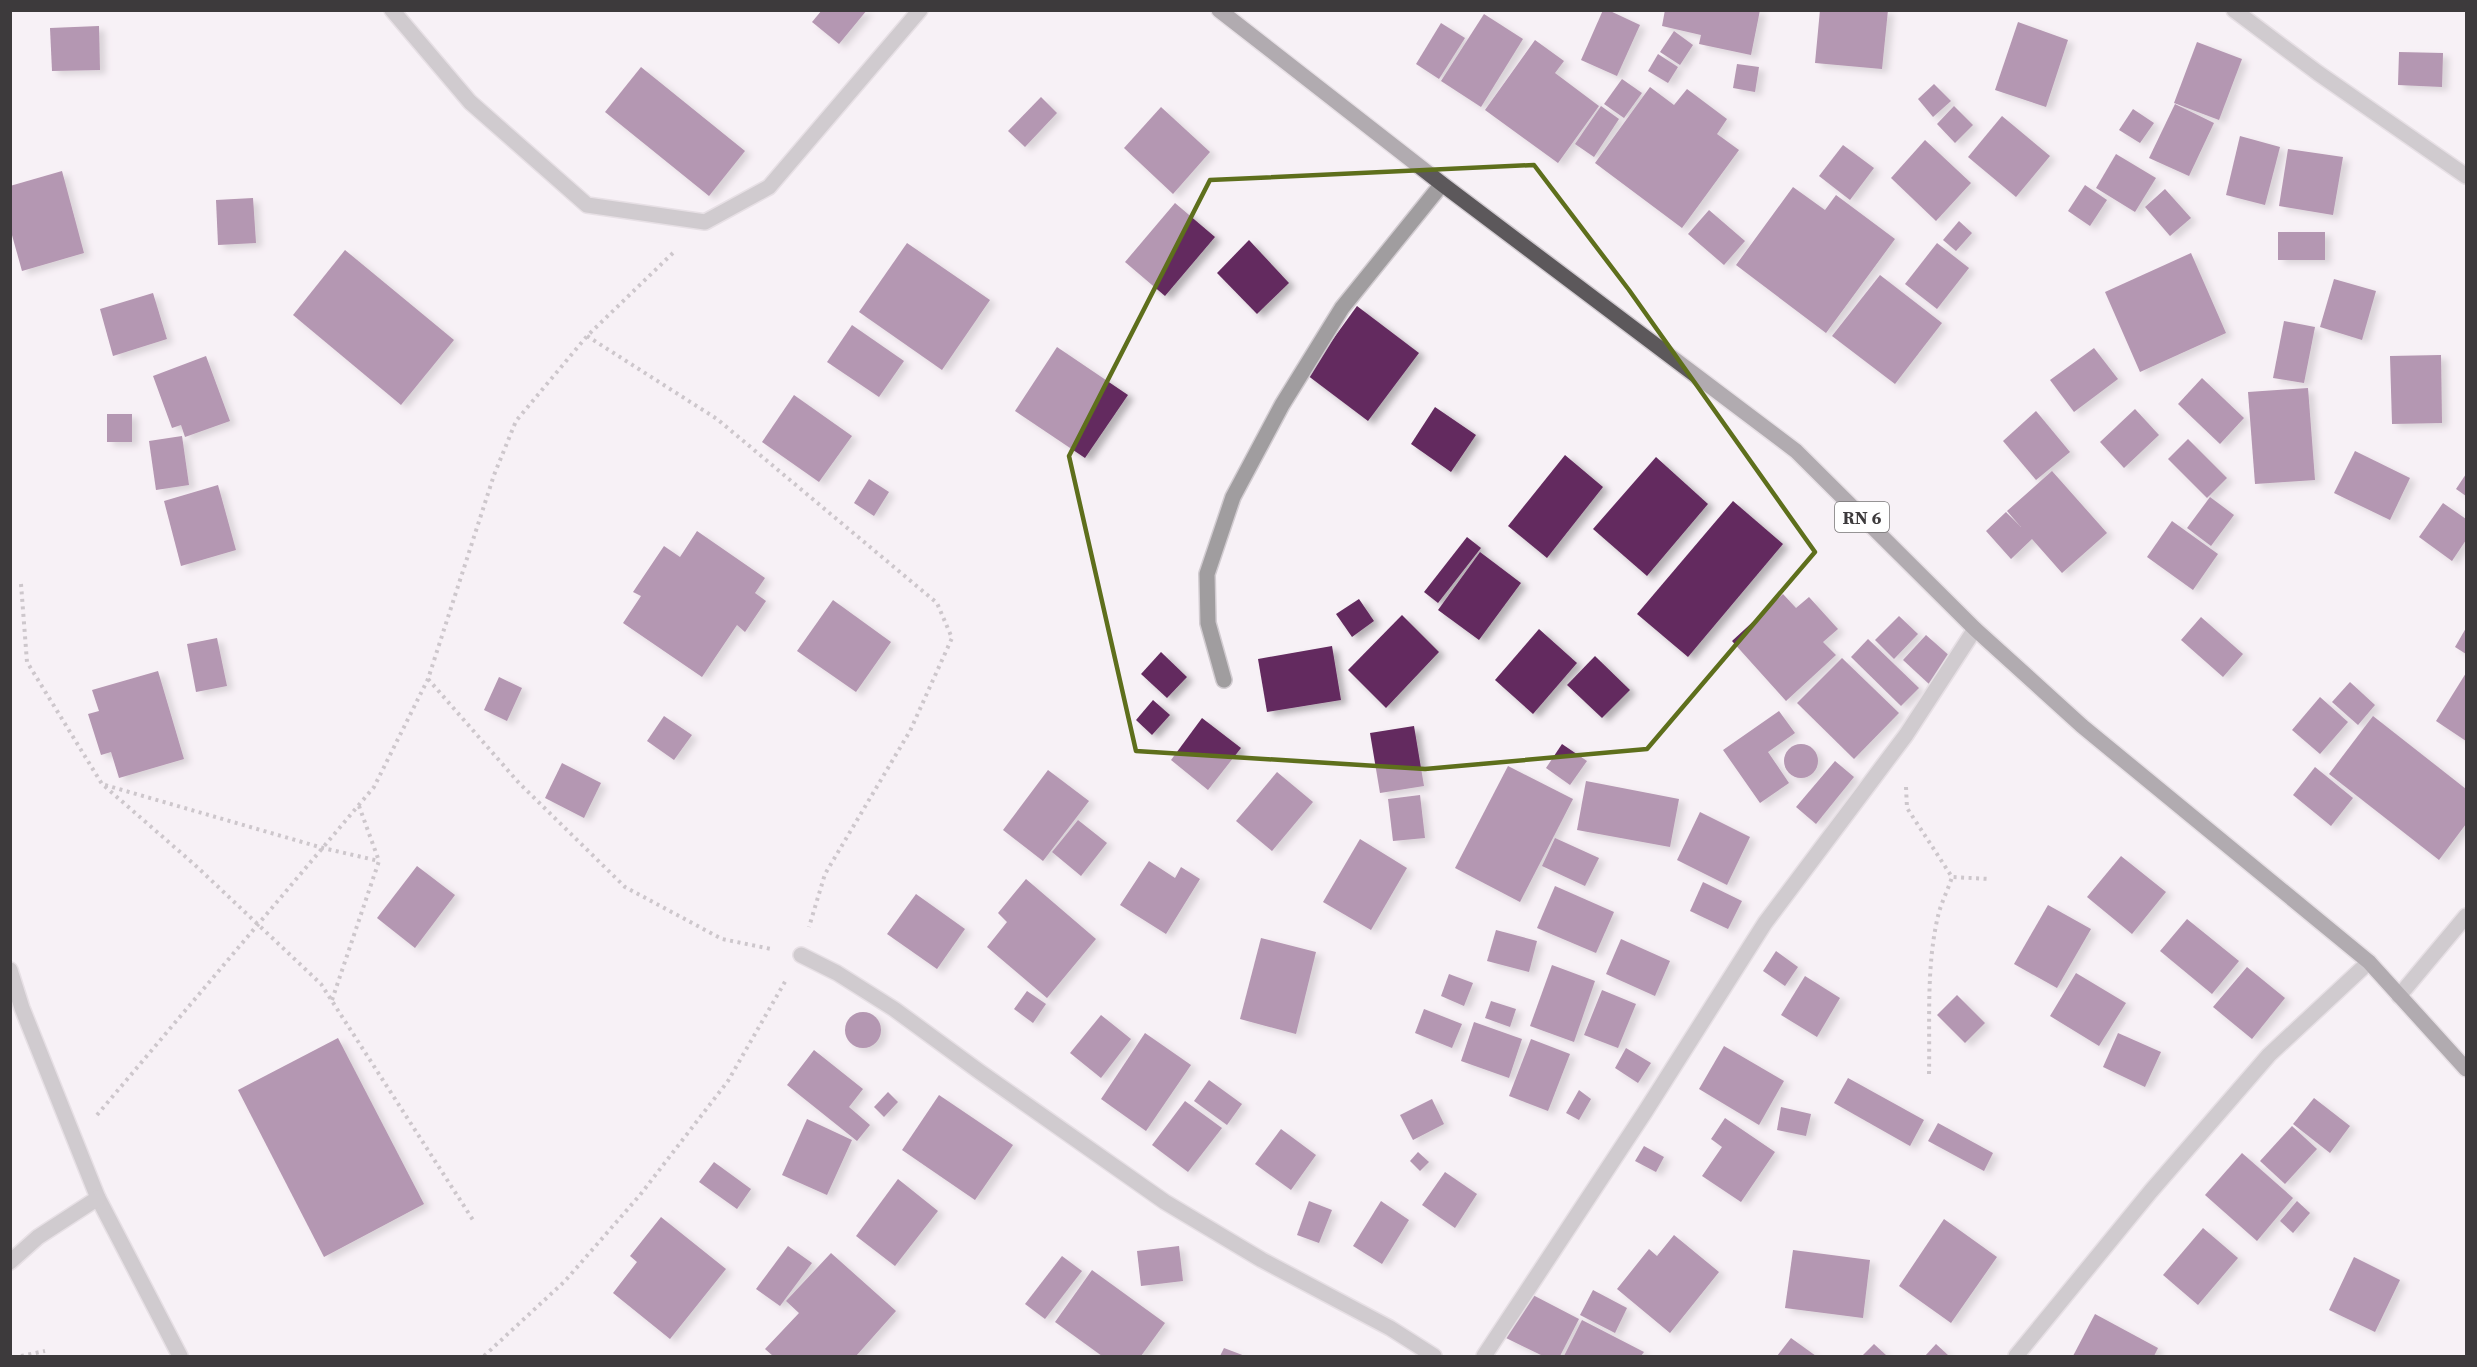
<svg xmlns="http://www.w3.org/2000/svg" width="2477" height="1367" viewBox="0 0 2477 1367" font-family="'Source Serif 4',serif">
<defs>
<filter id="shadow"><feDropShadow dx="6" dy="4" stdDeviation="3" flood-color="#0004"/></filter>
</defs>
<rect width="100%" height="100%" fill="#f7f1f6"/>
<g fill="#632a5e" filter="url(#shadow)">
<polygon points="822,10 867,10 839,44 812,22"/>
<polygon points="1603,10 1608,10 1640,25 1617,76 1581,60"/>
<polygon points="1665,10 1760,10 1751,55 1699,44 1701,35 1662,26"/>
<polygon points="1820,10 1888,10 1882,69 1815,63"/>
<polygon points="1484,14 1523,39 1481,107 1441,81"/>
<polygon points="2018,22 2068,40 2046,107 1995,90"/>
<polygon points="1441,23 1465,38 1439,79 1416,64"/>
<polygon points="99,26 100,70 52,71 50,28"/>
<polygon points="1674,31 1693,45 1680,65 1660,52"/>
<polygon points="1535,40 1564,61 1555,73 1599,106 1558,163 1485,110"/>
<polygon points="2197,42 2242,59 2219,120 2174,103"/>
<polygon points="2399,52 2443,53 2442,87 2398,85"/>
<polygon points="1658,54 1678,67 1668,83 1648,71"/>
<polygon points="1737,64 1759,67 1755,92 1733,88"/>
<polygon points="641,67 745,151 709,196 605,112"/>
<polygon points="1622,79 1642,93 1624,118 1604,104"/>
<polygon points="1934,84 1951,101 1933,117 1918,99"/>
<polygon points="1650,87 1674,105 1687,89 1727,119 1717,134 1739,150 1682,228 1595,163"/>
<polygon points="1041,97 1057,113 1025,147 1008,131"/>
<polygon points="2175,104 2214,123 2189,176 2149,158"/>
<polygon points="1601,106 1619,119 1594,157 1575,144"/>
<polygon points="1954,106 1973,125 1955,143 1937,124"/>
<polygon points="1161,107 1210,152 1173,194 1124,148"/>
<polygon points="2133,109 2154,123 2140,143 2119,130"/>
<polygon points="2002,116 2050,156 2016,197 1968,157"/>
<polygon points="2240,136 2280,147 2265,205 2226,195"/>
<polygon points="1925,140 1971,183 1936,221 1891,178"/>
<polygon points="1843,145 1874,168 1850,200 1819,176"/>
<polygon points="2288,149 2343,157 2333,215 2279,206"/>
<polygon points="2116,154 2156,178 2135,212 2096,188"/>
<polygon points="62,171 84,253 22,271 10,228 10,186"/>
<polygon points="2085,185 2107,200 2090,226 2068,211"/>
<polygon points="1793,187 1825,210 1836,195 1895,239 1826,333 1736,265"/>
<polygon points="2165,189 2191,218 2170,236 2145,207"/>
<polygon points="253,198 256,243 218,245 216,200"/>
<polygon points="1175,203 1215,237 1165,296 1125,262"/>
<polygon points="1709,210 1745,241 1724,265 1688,234"/>
<polygon points="1959,221 1972,233 1956,251 1943,240"/>
<rect x="2278" y="232" width="47" height="28"/>
<polygon points="1249,240 1289,283 1257,314 1217,273"/>
<polygon points="907,243 990,300 942,370 859,312"/>
<polygon points="1937,243 1969,268 1937,309 1905,284"/>
<polygon points="345,250 454,340 401,405 293,315"/>
<polygon points="2191,253 2226,333 2140,372 2105,292"/>
<polygon points="1880,275 1942,323 1895,384 1832,336"/>
<polygon points="2334,279 2376,291 2362,340 2320,327"/>
<polygon points="153,293 167,339 113,356 100,309"/>
<polygon points="1357,306 1419,353 1368,421 1307,375"/>
<polygon points="2284,321 2315,327 2304,383 2273,378"/>
<polygon points="852,325 904,361 879,397 827,362"/>
<polygon points="1057,347 1128,395 1085,458 1015,411"/>
<polygon points="2094,348 2118,379 2074,412 2050,380"/>
<polygon points="2441,355 2442,423 2392,424 2390,356"/>
<polygon points="206,356 230,421 185,437 181,425 172,428 153,376"/>
<polygon points="2202,378 2244,418 2220,444 2178,404"/>
<polygon points="2308,388 2315,480 2255,484 2248,392"/>
<polygon points="794,395 852,436 819,482 762,442"/>
<polygon points="1435,407 1476,435 1451,472 1411,444"/>
<polygon points="2135,409 2159,435 2124,468 2100,442"/>
<polygon points="2036,411 2070,452 2036,480 2003,441"/>
<rect x="107" y="414" width="25" height="28"/>
<polygon points="182,436 189,485 156,490 149,441"/>
<polygon points="2188,439 2227,478 2207,498 2168,459"/>
<polygon points="2355,451 2410,478 2390,520 2334,493"/>
<polygon points="1565,455 1603,487 1547,558 1508,526"/>
<polygon points="1656,457 1708,504 1647,576 1593,529"/>
<polygon points="2052,471 2107,533 2062,573 2032,539 2011,559 1986,531 2006,512 2021,527 2007,511"/>
<polygon points="2466,474 2466,496 2456,489"/>
<polygon points="869,479 889,492 874,516 854,503"/>
<polygon points="218,485 236,550 181,566 164,501"/>
<polygon points="2210,497 2234,515 2211,546 2187,528"/>
<polygon points="1733,501 1783,544 1688,657 1637,614"/>
<polygon points="2443,503 2466,519 2466,540 2452,561 2419,537"/>
<polygon points="2172,521 2218,554 2193,590 2147,557"/>
<polygon points="697,531 765,578 755,593 766,601 745,632 737,625 702,677 623,623 641,596 633,592 664,546 680,557"/>
<polygon points="1467,537 1481,548 1438,603 1424,592"/>
<polygon points="1480,552 1521,583 1479,640 1438,610"/>
<polygon points="1783,594 1796,608 1809,597 1838,629 1823,642 1836,655 1786,701 1732,641"/>
<polygon points="1359,599 1374,621 1352,637 1336,614"/>
<polygon points="833,600 891,642 856,692 797,651"/>
<polygon points="1402,615 1439,652 1386,708 1348,670"/>
<polygon points="1899,616 1918,634 1894,659 1875,640"/>
<polygon points="2201,617 2243,654 2223,677 2181,640"/>
<polygon points="2466,628 2466,654 2455,647"/>
<polygon points="1539,629 1577,663 1533,714 1495,680"/>
<polygon points="1926,635 1952,658 1929,684 1903,660"/>
<polygon points="217,638 227,686 196,692 187,644"/>
<polygon points="1868,639 1919,688 1901,706 1851,657"/>
<polygon points="1332,646 1341,700 1267,712 1258,659"/>
<polygon points="1161,652 1187,677 1167,698 1141,674"/>
<polygon points="1595,656 1630,690 1602,718 1567,685"/>
<polygon points="1842,658 1899,713 1854,759 1797,703"/>
<polygon points="158,671 184,759 119,778 111,752 101,755 88,714 99,711 92,690"/>
<polygon points="2466,673 2466,741 2436,721"/>
<polygon points="499,677 522,688 507,721 484,710"/>
<polygon points="2350,682 2375,705 2358,725 2332,702"/>
<polygon points="2320,697 2348,722 2320,754 2292,730"/>
<polygon points="1153,700 1170,715 1152,735 1136,720"/>
<polygon points="1779,711 1795,733 1768,752 1789,783 1760,803 1723,750"/>
<polygon points="664,716 692,735 674,760 647,741"/>
<polygon points="2373,716 2466,789 2466,824 2439,860 2329,774"/>
<polygon points="1202,718 1241,748 1208,790 1171,760"/>
<polygon points="1414,726 1424,786 1380,793 1370,733"/>
<polygon points="1562,744 1587,761 1570,785 1546,768"/>
<circle cx="1801" cy="761" r="17"/>
<polygon points="1835,761 1854,777 1816,824 1796,807"/>
<polygon points="562,763 601,783 584,818 545,798"/>
<polygon points="1508,766 1573,799 1520,902 1455,868"/>
<polygon points="2315,767 2353,798 2331,826 2293,795"/>
<polygon points="1048,770 1089,801 1043,861 1003,830"/>
<polygon points="1277,772 1313,802 1272,851 1236,821"/>
<polygon points="1586,781 1679,799 1670,847 1577,830"/>
<polygon points="1420,795 1425,838 1393,841 1388,799"/>
<polygon points="1700,812 1750,837 1727,885 1677,860"/>
<polygon points="1078,820 1107,843 1081,876 1052,852"/>
<polygon points="1555,838 1599,858 1585,886 1542,866"/>
<polygon points="1360,839 1407,868 1371,930 1323,902"/>
<polygon points="2121,856 2166,892 2132,934 2087,897"/>
<polygon points="1149,861 1175,878 1181,867 1200,879 1166,934 1120,905"/>
<polygon points="417,866 455,895 415,948 377,918"/>
<polygon points="1026,879 1096,939 1047,998 987,947 1007,922 998,913"/>
<polygon points="1703,882 1742,901 1728,929 1690,911"/>
<polygon points="1555,886 1614,912 1596,953 1537,928"/>
<polygon points="916,894 965,929 937,969 887,934"/>
<polygon points="2048,905 2091,929 2057,988 2014,964"/>
<polygon points="2187,919 2239,961 2212,994 2160,951"/>
<polygon points="1496,930 1537,941 1529,972 1487,961"/>
<polygon points="1261,938 1316,952 1296,1034 1240,1019"/>
<polygon points="1621,939 1670,961 1655,996 1606,974"/>
<polygon points="1776,951 1798,967 1785,986 1763,971"/>
<polygon points="1552,965 1595,981 1574,1042 1530,1026"/>
<polygon points="2247,967 2285,998 2252,1039 2213,1007"/>
<polygon points="2076,973 2126,1003 2099,1046 2050,1016"/>
<polygon points="1449,974 1473,983 1464,1006 1441,996"/>
<polygon points="1805,976 1840,998 1817,1037 1781,1015"/>
<polygon points="1602,990 1636,1004 1618,1048 1584,1035"/>
<polygon points="1027,991 1046,1004 1033,1023 1014,1009"/>
<polygon points="1957,995 1985,1023 1965,1043 1937,1015"/>
<polygon points="1491,1001 1516,1009 1510,1027 1485,1018"/>
<polygon points="1424,1009 1462,1024 1452,1048 1415,1033"/>
<circle cx="863" cy="1030" r="18"/>
<polygon points="1101,1015 1131,1039 1101,1078 1070,1053"/>
<polygon points="1474,1022 1522,1039 1509,1078 1461,1061"/>
<polygon points="1145,1033 1191,1065 1146,1131 1101,1099"/>
<polygon points="2118,1033 2161,1052 2145,1087 2103,1067"/>
<polygon points="338,1038 424,1204 324,1257 238,1090"/>
<polygon points="1531,1039 1570,1054 1548,1111 1509,1096"/>
<polygon points="1724,1046 1784,1081 1759,1125 1699,1089"/>
<polygon points="1626,1048 1651,1063 1638,1083 1615,1068"/>
<polygon points="814,1050 863,1089 849,1107 870,1125 857,1141 787,1085"/>
<polygon points="1848,1078 1924,1120 1910,1146 1834,1103"/>
<polygon points="1209,1080 1242,1104 1227,1125 1194,1101"/>
<polygon points="1579,1090 1591,1099 1579,1120 1566,1113"/>
<polygon points="888,1092 898,1102 884,1117 874,1107"/>
<polygon points="939,1095 1013,1145 975,1200 902,1150"/>
<polygon points="2314,1098 2350,1126 2330,1153 2293,1124"/>
<polygon points="1432,1099 1444,1124 1413,1140 1400,1115"/>
<polygon points="1185,1101 1222,1128 1188,1172 1152,1145"/>
<polygon points="1781,1107 1811,1114 1806,1136 1777,1130"/>
<polygon points="1725,1118 1775,1152 1741,1202 1702,1176 1722,1147 1711,1139"/>
<polygon points="807,1119 852,1140 827,1195 782,1175"/>
<polygon points="1938,1123 1993,1153 1984,1171 1928,1141"/>
<polygon points="2292,1126 2317,1149 2285,1184 2260,1161"/>
<polygon points="1281,1129 1316,1155 1291,1190 1255,1164"/>
<polygon points="1644,1146 1664,1157 1656,1172 1635,1161"/>
<polygon points="1418,1152 1429,1162 1420,1171 1410,1161"/>
<polygon points="2242,1153 2293,1198 2257,1241 2205,1195"/>
<polygon points="714,1162 751,1189 737,1209 699,1182"/>
<polygon points="1445,1172 1477,1194 1455,1228 1422,1205"/>
<polygon points="898,1179 938,1211 895,1266 856,1236"/>
<polygon points="1309,1201 1332,1210 1319,1243 1297,1235"/>
<polygon points="1381,1201 1409,1220 1382,1264 1353,1246"/>
<polygon points="2297,1201 2310,1213 2293,1233 2280,1221"/>
<polygon points="661,1217 726,1269 670,1339 613,1293 637,1262 630,1256"/>
<polygon points="1944,1219 1997,1257 1951,1323 1899,1286"/>
<polygon points="2203,1228 2238,1258 2198,1305 2163,1275"/>
<polygon points="1674,1235 1719,1272 1670,1333 1617,1289 1649,1249 1657,1256"/>
<polygon points="788,1246 812,1263 780,1306 756,1289"/>
<polygon points="1179,1246 1183,1281 1141,1286 1137,1251"/>
<polygon points="1793,1250 1870,1260 1863,1318 1785,1308"/>
<polygon points="831,1253 896,1311 856,1356 773,1356 765,1349 799,1313 786,1301"/>
<polygon points="1062,1256 1082,1271 1045,1319 1025,1304"/>
<polygon points="2354,1257 2400,1280 2375,1332 2329,1310"/>
<polygon points="1092,1270 1165,1323 1141,1356 1102,1356 1055,1322"/>
<polygon points="1593,1290 1627,1308 1615,1333 1580,1315"/>
<polygon points="1529,1293 1579,1319 1560,1356 1543,1356 1506,1338"/>
<polygon points="2095,1314 2158,1348 2154,1356 2073,1356"/>
<polygon points="1582,1320 1644,1352 1641,1356 1564,1356"/>
<polygon points="1791,1338 1816,1356 1777,1356"/>
<polygon points="1874,1344 1887,1356 1862,1356"/>
<polygon points="1936,1344 1949,1356 1925,1356"/>
<polygon points="1224,1348 1245,1356 1220,1356"/>
</g>
<g fill="none" stroke-linecap="round" stroke-linejoin="round">
<g stroke="#d2ccd1" stroke-width="18">
<g id="minor">
<polyline points="392,10 470,102 587,205 705,222 769,187 920,10"/>
<polyline points="2234,10 2318,73 2466,176"/>
<polyline points="1224,680 1208,623 1207,574 1233,497 1282,405 1342,308 1442,184"/>
<polyline points="801,955 837,973 894,1009 980,1072 1165,1202 1262,1260 1390,1328 1434,1356"/>
<polyline points="10,970 22,1008 98,1198 180,1356"/>
<polyline points="2399,996 2466,916"/>
<polyline points="10,1262 38,1237 98,1198"/>
<polyline points="1484,1356 1645,1112 1765,923 1906,735 1975,629"/>
<polyline points="2016,1356 2151,1191 2269,1055 2369,962"/>
</g>
</g>
<g stroke="#d2ccd1" stroke-width="18">
<polyline id="major" points="1219,10 1442,184 1796,451 1975,629 2082,726 2369,962 2466,1069"/>
</g>
<g stroke="#9a9599" stroke-width="4" stroke-dasharray="3 4.5" stroke-linecap="butt">
<polyline points="587,336 717,419 937,603 952,638 910,731 825,874 809,927"/>
<polyline points="21,584 27,662 102,784 195,865 321,984 473,1220"/>
<polyline points="428,679 519,783 625,887 722,939 771,949"/>
<polyline points="105,785 323,848 379,861"/>
<polyline points="1906,787 1907,808 1952,877 1990,879"/>
<polyline points="332,1000 379,861 359,806"/>
<path d="M 1929,1074 C 1930,1022 1926,967 1938,916 C 1941,903 1948,890 1952,877"/>
<polyline points="97,1115 374,787 428,679 494,475 516,421 587,336 676,250"/>
<polyline points="21,1356 45,1351"/>
<polyline points="484,1356 565,1281 640,1195 728,1081 786,980"/>
</g>
<use href="#minor" stroke="#a09d9f" stroke-width="15"/>
<use href="#major" stroke="#5c585b" stroke-width="15"/>
</g>
<path d="M0 0H2477V1367H0ZM 1534,165 L 1629,290 L 1815,552 L 1647,749 L 1425,769 L 1136,751 L 1069,456 L 1210,180 Z" fill="#f7f1f6" fill-opacity=".55" fill-rule="evenodd"/>
<path fill="none" stroke="#5e6f1c" stroke-width="4.5" stroke-linejoin="round" d="M 1534,165 L 1629,290 L 1815,552 L 1647,749 L 1425,769 L 1136,751 L 1069,456 L 1210,180 Z"/>
<g text-anchor="middle" dominant-baseline="central" stroke-width="6" stroke-linejoin="round" paint-order="stroke">
<rect fill="#fff" stroke="#777576" stroke-width="1.5" x="1835" y="502" width="54" height="30" rx="4.5"/>
<g font-size="18" font-weight="bold" fill="#3d3a3c">
<text x="1862" y="517">RN 6</text>
</g>
</g>
<rect width="2477" height="1367" fill="none" stroke="#3d3a3c" stroke-width="24"/>
</svg>
